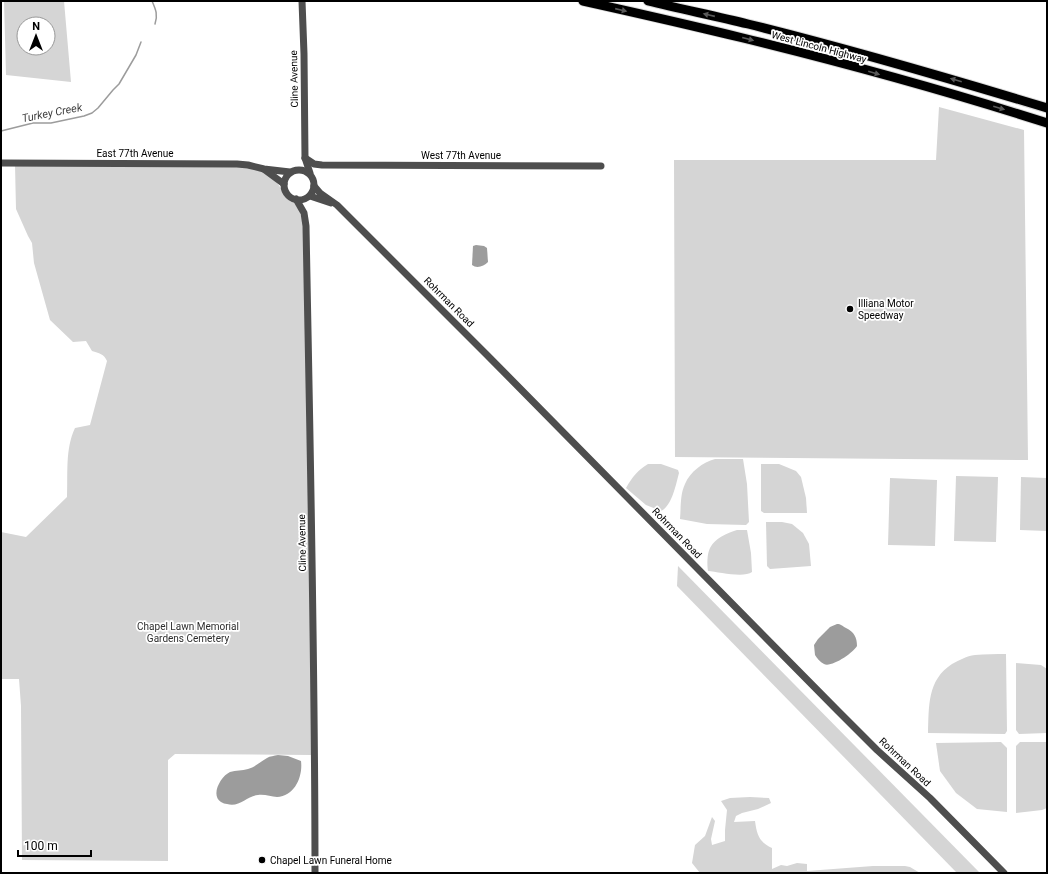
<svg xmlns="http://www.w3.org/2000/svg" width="1048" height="874" viewBox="0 0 1048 874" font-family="Roboto,sans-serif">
<rect width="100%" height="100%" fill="#fff"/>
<g fill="#d5d5d5" fill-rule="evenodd">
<path d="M 4,1 L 64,1 L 71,82 L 6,75 ZM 24,24 L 48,24 L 48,48 L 24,48 Z"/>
<polygon points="939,107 1024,130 1028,460 675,457 674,160 936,160"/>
<path d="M 15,165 L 249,167 L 265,173 L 275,180 L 285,194 L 293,201 L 299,210 L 304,225 L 312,755 L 175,754 L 168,760 L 168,861 L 22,860 L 21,706 L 19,679 L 1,679 L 1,532 L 26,537 L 67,497 C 68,474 65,449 75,428 L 90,425 L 107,361 C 104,354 99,353 92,351 L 86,341 L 73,342 L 50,320 L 34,263 L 32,243 L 28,236 L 16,209 Z"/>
<path d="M 715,459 L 743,459 L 747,484 L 749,522 L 746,525 L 707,524 L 680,519 C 681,508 680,494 685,484 C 690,472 703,462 715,459 Z"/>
<path d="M 648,464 L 661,464 L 678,470 L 679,473 C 676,484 672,506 661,511 L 646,505 L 626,488 C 633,476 637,471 648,464 Z"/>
<polygon points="761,464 779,464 796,471 801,477 806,498 807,513 764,513 761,511"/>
<polygon points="956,476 998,477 996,542 954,541"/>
<polygon points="1021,477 1047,478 1047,531 1020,530"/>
<polygon points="890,478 937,480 935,546 888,545"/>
<polygon points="766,522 782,522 792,524 803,533 809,544 811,566 770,569 767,566"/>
<path d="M 737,530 L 747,530 L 751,553 L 752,572 C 744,578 718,572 708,571 C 707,564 707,554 710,548 C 715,538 727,533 737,530 Z"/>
<polygon points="678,566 980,873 957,873 677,586"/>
<path d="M 1006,654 L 1007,731 L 1005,734 L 928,733 C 929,707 927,680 952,664 C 960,660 966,656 975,655 C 985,654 996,654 1006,654 Z"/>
<polygon points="1016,663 1041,665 1047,669 1047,733 1019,734 1016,730"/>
<polygon points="1001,742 1007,748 1007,812 977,809 956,793 940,771 936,743"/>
<polygon points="1020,742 1047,742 1047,808 1042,810 1016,813 1016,746"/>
<path d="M 750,797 L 769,798 L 771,803 L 758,809 L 742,813 L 736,816 L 734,822 L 755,821 C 757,835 759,842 772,848 L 772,869 L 781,865 L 787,866 L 797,863 L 807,864 L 807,871 L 873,866 L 905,866 L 910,867 L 920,873 L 700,873 L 692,863 L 695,845 L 705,836 L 712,817 L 715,821 L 711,839 L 712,845 L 725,841 L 725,830 L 727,810 L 721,801 L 730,798 Z"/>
</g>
<g fill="#9c9c9c">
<path d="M 476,245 L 484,246 L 487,248 L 488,262 C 484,266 477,269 472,265 L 473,246 Z"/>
<path d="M 837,624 C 841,624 842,626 846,628 C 854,632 857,637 857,646 C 853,653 831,668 824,664 C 820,662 817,658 815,655 L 814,645 L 818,639 L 830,627 Z"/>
<path d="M 278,755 L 288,756 L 301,761 C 303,776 295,796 277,797 C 271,797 265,794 258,795 C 247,796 239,808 227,804 C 225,804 223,803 221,802 C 210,795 221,776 230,772 C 236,770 242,771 248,769 C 255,767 260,762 267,758 C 270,756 274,756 278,755 Z"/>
</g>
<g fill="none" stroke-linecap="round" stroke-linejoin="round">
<g stroke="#9c9c9c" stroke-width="1.5">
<path d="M 152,1 C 156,10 158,15 155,24"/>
<polyline points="1,131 33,123 51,123 84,116 92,113 98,108 113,90 119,84 136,55 141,42"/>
</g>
<g stroke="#dbdbdb" stroke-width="11">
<g id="major">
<path d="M 583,1 C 637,13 690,25 743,38 C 845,63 947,91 1047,123"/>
<path d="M 648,1 C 681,9 715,16 748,24 C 849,49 948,78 1047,108"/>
</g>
</g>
<g stroke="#4e4e4e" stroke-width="7">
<polyline points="302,1 304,54 305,158 310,173"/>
<polyline points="305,158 314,164 322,165 601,166"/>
<polyline points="1,163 237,164 248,165 264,169 290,172"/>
<circle cx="299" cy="185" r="15"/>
<polyline points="265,170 284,184"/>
<polyline points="314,186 320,193 337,205 486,354 838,711 877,750 930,798 1004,873"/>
<polyline points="310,196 331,203"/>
<path d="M 296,199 L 304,213 L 306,226 C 310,442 315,657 315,873"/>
</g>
<use href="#major" stroke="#000" stroke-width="9"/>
</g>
<defs><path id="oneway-solid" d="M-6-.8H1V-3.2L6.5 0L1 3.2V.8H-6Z"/></defs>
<g fill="#595959">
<use href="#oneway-solid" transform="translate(621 10) rotate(13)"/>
<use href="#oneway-solid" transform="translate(709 15) rotate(-167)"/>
<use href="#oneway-solid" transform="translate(748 39) rotate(15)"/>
<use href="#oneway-solid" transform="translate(874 73) rotate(16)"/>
<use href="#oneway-solid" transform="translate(956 80) rotate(-164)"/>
<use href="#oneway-solid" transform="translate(999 108) rotate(16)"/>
</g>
<g fill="#000" stroke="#fff" stroke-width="1.5">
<circle cx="850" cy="309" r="4"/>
<circle cx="262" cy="860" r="4"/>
</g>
<g text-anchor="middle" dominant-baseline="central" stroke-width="3.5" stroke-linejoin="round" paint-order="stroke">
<g font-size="10" fill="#000" stroke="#fff">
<text transform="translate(819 47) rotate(15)">West Lincoln Highway</text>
<text transform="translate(294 79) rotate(-91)">Cline Avenue</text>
<text x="135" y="153">East 77th Avenue</text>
<text x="461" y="155">West 77th Avenue</text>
<text transform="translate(449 302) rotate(45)">Rohrman Road</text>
<text transform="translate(677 533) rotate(46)">Rohrman Road</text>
<text transform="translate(302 543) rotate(-91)">Cline Avenue</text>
<text transform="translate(905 762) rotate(43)">Rohrman Road</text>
</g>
<g font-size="10" fill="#000" stroke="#fff" text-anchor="start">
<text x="858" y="303">Illiana Motor<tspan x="858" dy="12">Speedway</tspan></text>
<text x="270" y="860">Chapel Lawn Funeral Home</text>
</g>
<g font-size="10" fill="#2c2c2c" stroke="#fff">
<text x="188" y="626">Chapel Lawn Memorial<tspan x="188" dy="12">Gardens Cemetery</tspan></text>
</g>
<g font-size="11" font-style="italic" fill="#3d3d3d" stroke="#fff">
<text transform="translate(52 113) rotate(-11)">Turkey Creek</text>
</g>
</g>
<rect width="1048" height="874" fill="none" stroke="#000000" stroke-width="4"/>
<g transform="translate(36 36)"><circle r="19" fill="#ffffff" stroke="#999999"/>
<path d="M0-3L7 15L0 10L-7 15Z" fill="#000000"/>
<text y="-6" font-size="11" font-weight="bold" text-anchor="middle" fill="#000000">N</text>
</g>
<path d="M18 850v6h73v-6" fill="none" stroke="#000000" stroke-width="2"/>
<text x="24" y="850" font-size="12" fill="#000000" stroke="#ffffff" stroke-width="3" paint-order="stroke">100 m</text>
</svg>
